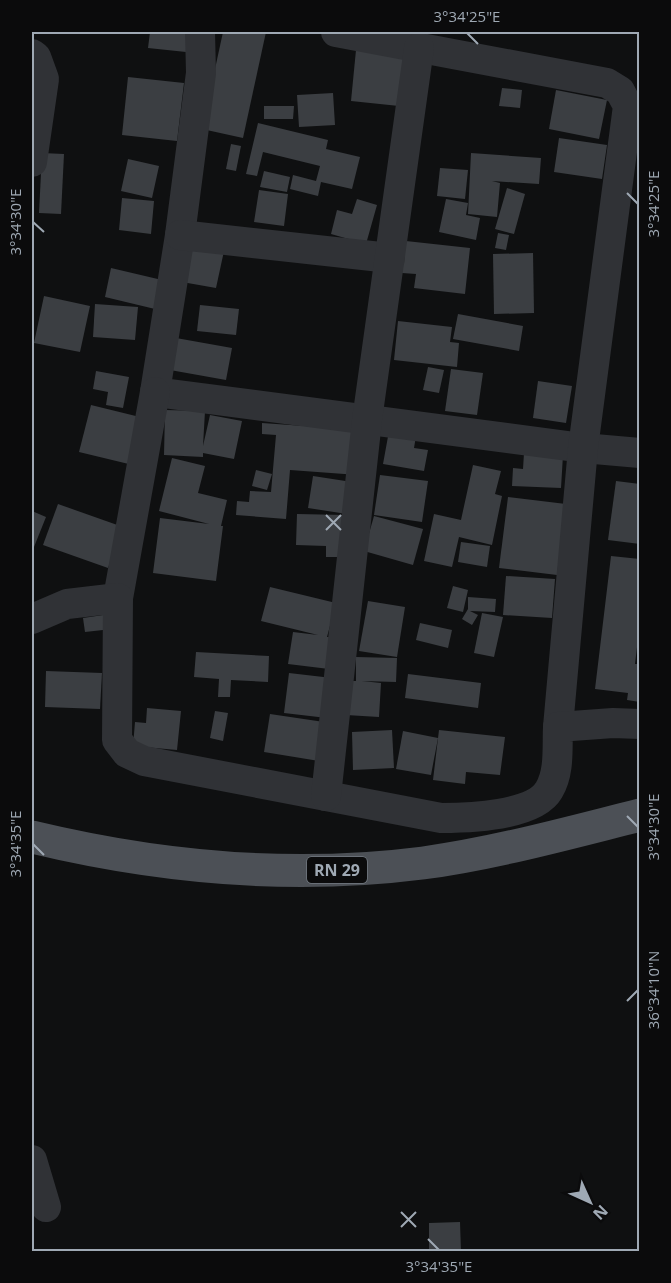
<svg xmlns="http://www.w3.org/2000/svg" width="671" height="1283" viewBox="0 0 671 1283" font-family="'Open Sans',sans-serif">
<rect width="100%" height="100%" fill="#0f1011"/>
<g fill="#3b3e42">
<polygon points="150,32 188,32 186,52 148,48"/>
<polygon points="223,32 266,32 243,138 202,129"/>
<polygon points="356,50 404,55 399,106 351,101"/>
<polygon points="128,77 184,83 177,141 122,135"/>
<polygon points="502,88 522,90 520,108 499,106"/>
<polygon points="556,90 607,100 599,139 549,129"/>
<polygon points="333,93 335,125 299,127 297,95"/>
<polygon points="264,106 294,106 293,119 264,119"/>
<polygon points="258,123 328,140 326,149 360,157 352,189 321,182 318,196 290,189 293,175 316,181 320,166 263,152 257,176 246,174"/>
<polygon points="559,138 607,145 602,179 554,172"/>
<polygon points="231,144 241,146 236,171 226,169"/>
<polygon points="42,153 64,154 61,214 39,213"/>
<polygon points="471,153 541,158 539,184 492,181 500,183 497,217 468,214"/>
<polygon points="128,159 159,166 152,198 121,191"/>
<polygon points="440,168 468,170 465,199 437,196"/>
<polygon points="264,171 290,177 287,192 260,187"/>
<polygon points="507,188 525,194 514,234 495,229"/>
<polygon points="259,190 288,194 284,226 254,222"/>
<polygon points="122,198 154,201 151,234 119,230"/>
<polygon points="357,199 377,205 366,244 331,234 337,210 352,214"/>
<polygon points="446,199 468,203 466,215 480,218 476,240 439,232"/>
<polygon points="498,233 509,235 506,250 495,248"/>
<polygon points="406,241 470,248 465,294 414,288 416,274 402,273"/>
<polygon points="190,244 224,251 216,288 182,282"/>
<polygon points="533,253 534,313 494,314 493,254"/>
<polygon points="111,268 162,280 155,309 105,297"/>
<polygon points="44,296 90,306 80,352 34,343"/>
<polygon points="95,304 138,307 135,340 93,337"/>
<polygon points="200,305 239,309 236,335 197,331"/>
<polygon points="458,314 523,326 519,351 453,339"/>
<polygon points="398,321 452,327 450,342 459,343 457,367 394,360"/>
<polygon points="176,338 232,348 226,380 170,370"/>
<polygon points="428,367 444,370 439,393 423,390"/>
<polygon points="451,369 483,373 477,415 445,411"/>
<polygon points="96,371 129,377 123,408 106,405 108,392 93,389"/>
<polygon points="538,381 572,386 566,423 533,418"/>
<polygon points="91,405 148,419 137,466 79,452"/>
<polygon points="165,410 205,411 203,446 210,415 242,421 234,459 203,453 203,457 164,455"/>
<polygon points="262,423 361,430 358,475 290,470 286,519 236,515 237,501 249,502 250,491 271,492 276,435 262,434"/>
<polygon points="389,431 416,436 414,448 428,450 424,471 383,464"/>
<polygon points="524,453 563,455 561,488 512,486 513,468 523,469"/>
<polygon points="172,458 205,466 198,493 227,500 221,526 223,526 216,581 153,573 160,518 209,524 159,511"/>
<polygon points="473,465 501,471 495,494 502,496 492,545 459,537 452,567 424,561 434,514 461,520"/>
<polygon points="256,470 272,474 267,490 252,486"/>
<polygon points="380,475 428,481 422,522 374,515"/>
<polygon points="313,476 352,482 347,514 308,508"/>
<polygon points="616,481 640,484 640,544 608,540"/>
<polygon points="508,497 566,504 557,575 499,568"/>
<polygon points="58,504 123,527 108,568 43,545"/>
<polygon points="32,511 46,517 32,552"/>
<polygon points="297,514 345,515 344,557 326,557 326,546 296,545"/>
<polygon points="374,516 423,529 413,565 364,551"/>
<polygon points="461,542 490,546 487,567 458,562"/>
<polygon points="611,556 640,559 640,622 635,664 640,664 640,702 627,700 628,693 595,689"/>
<polygon points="506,576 555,579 552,618 503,615"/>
<polygon points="453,586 468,590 463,612 447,608"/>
<polygon points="270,587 336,603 327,637 333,637 329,669 288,664 293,632 318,635 261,621"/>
<polygon points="468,597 496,599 495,612 470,611 478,615 472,625 462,619 468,609"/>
<polygon points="368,601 405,607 397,657 359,651"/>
<polygon points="482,613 503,617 494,657 474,653"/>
<polygon points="110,614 112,629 85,632 83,618"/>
<polygon points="420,623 452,630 448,648 416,640"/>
<polygon points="196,652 269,656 268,682 231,680 230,697 218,697 219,679 194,677"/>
<polygon points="356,657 397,658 396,682 362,681 381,683 379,717 346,715 348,681 356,681"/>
<polygon points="46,671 102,673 100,709 45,707"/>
<polygon points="289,673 332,678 327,718 284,713"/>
<polygon points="408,674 481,683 478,708 405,698"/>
<polygon points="147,708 181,711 177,750 133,746 135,722 146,723"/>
<polygon points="215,711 228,713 223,741 210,738"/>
<polygon points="270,714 324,722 319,761 264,752"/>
<polygon points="392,730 394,768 353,770 352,732"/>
<polygon points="439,730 505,737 500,775 466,772 465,784 433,780"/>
<polygon points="403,731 438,738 431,775 396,769"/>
<polygon points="460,1222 461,1252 429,1252 429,1223"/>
</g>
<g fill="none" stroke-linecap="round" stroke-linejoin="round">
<g stroke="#303236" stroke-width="30">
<polyline points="200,32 201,73 180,235 155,392 583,448 640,453"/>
<polyline points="336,32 607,83 620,91 628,106 583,448 558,727"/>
<polyline points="32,54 36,57 44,79 32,162"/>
<polyline points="180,235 390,258"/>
<polyline points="118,598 155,392"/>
<path d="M 32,619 L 67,604 L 118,598 L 117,740 L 127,753 L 144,761 L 441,818 C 468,818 534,816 549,790 C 560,772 557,747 558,727 L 613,723 L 640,724"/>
<polyline points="326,796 367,420 419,48"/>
<polyline points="32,1160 46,1207"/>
</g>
<path stroke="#4c5056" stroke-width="33" d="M 32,837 C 161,868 290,880 423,863 C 496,853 568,833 640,815"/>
</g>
<path fill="none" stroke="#9fa9b4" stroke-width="2" d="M 467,33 L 478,44M 627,193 L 638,204M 33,222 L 44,232M 326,515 L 341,530M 326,530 L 341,515M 627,816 L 638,827M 33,844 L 44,855M 627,1001 L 638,990M 401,1212 L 416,1227M 401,1227 L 416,1212M 428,1239 L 439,1250"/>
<g text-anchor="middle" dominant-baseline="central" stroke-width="6" stroke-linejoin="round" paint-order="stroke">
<rect fill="#0b0b0c" stroke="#737a82" stroke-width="1.5" x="307" y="857" width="60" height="26" rx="4.5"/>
<g font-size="16" font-weight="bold" fill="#9fa9b4">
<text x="337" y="870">RN 29</text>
</g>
</g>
<rect width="671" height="1283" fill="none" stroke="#0b0b0c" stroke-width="66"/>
<g transform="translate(590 1202) rotate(135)" stroke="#0b0b0c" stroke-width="4.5" paint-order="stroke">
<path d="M0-4.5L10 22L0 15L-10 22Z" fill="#9fa9b4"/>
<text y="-9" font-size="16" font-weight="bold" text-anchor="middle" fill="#9fa9b4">N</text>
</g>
<rect x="33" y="33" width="605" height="1217" fill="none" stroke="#9fa9b4" stroke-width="2"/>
<g font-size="15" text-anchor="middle" fill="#9fa9b4">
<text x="467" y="22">3°34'25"E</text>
<text transform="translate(654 204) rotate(-90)" y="5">3°34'25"E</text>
<text transform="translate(16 222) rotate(-90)" y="5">3°34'30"E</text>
<text transform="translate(654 827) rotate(-90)" y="5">3°34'30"E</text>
<text transform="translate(16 844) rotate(-90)" y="5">3°34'35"E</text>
<text transform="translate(654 990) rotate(-90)" y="5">36°34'10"N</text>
<text x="439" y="1272">3°34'35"E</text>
</g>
</svg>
